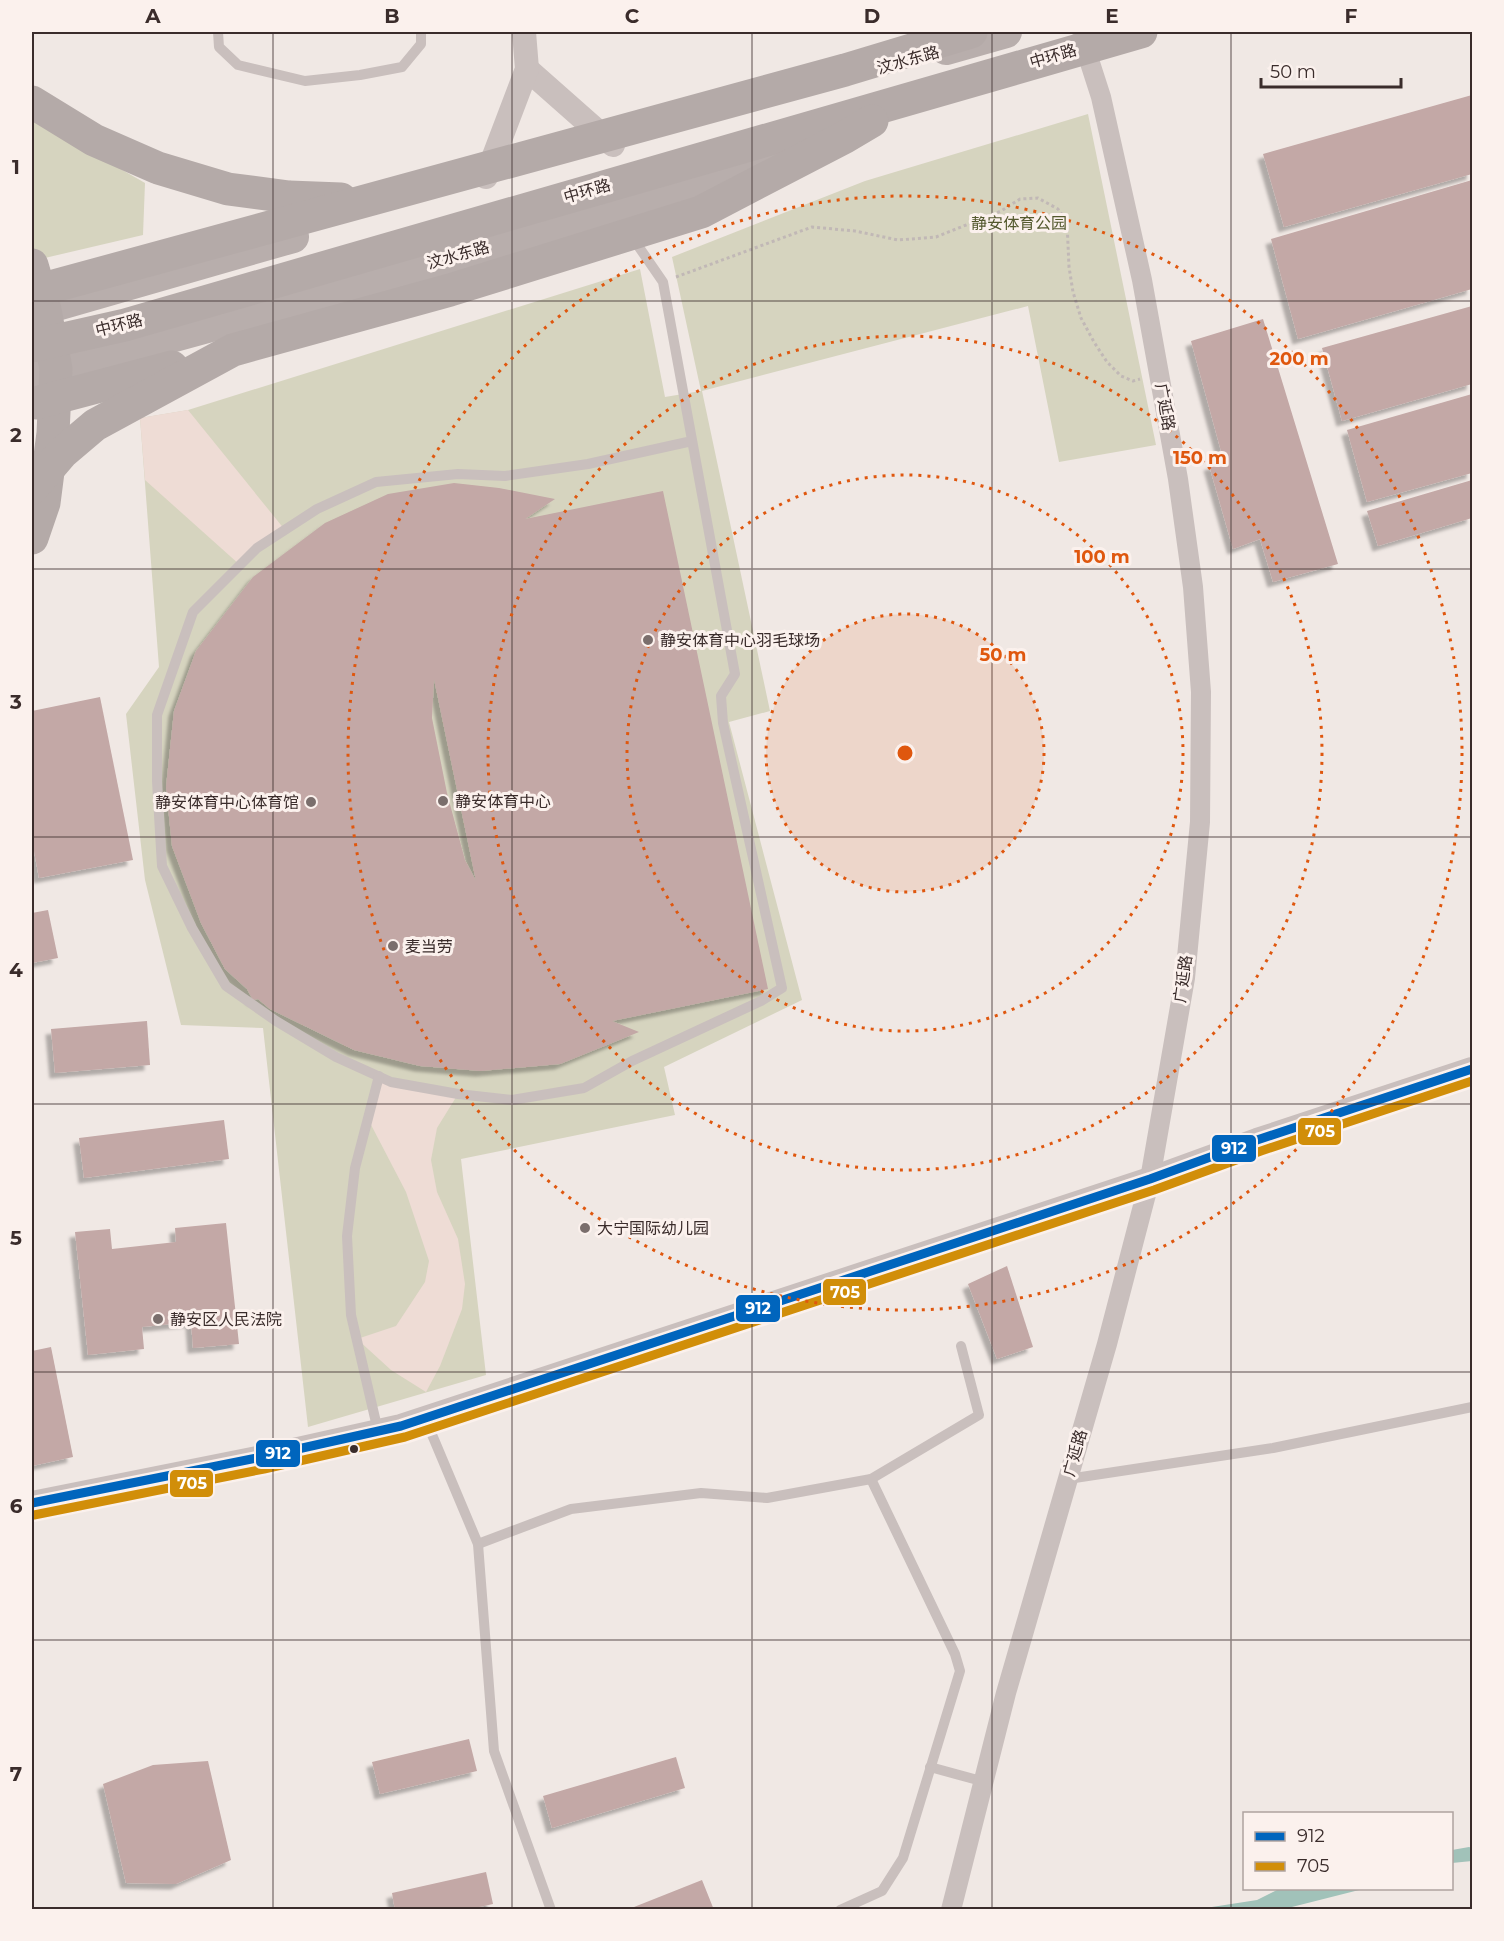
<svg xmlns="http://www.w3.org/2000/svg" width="1504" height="1941" viewBox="0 0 1504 1941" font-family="Montserrat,'Noto Sans SC',sans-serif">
<defs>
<filter id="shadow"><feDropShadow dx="-5.5" dy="5.5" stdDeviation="1.5" flood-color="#0004"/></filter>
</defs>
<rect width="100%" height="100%" fill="#f0e8e4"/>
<g fill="#d6d4bf">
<polygon points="1088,114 1156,445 1059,462 1028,306 702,391 770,711 729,722 802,1000 664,1067 675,1115 461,1159 486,1375 308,1427 263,1028 181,1025 145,880 126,714 159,667 140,418 188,410 640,269 665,397 701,391 672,257 865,181"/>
<polygon points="32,118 145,183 143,235 32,261"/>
</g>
<g fill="#eedcd5">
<polygon points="188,410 285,530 240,565 145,480 140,418"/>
<polygon points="379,1076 458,1094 437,1128 431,1160 437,1192 458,1239 465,1284 462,1309 440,1366 426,1392 391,1370 357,1339 396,1326 425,1282 429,1261 406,1192 368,1119"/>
</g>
<g fill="#a1c2b9">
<polygon points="1469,1847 1472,1848 1472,1861 1452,1863 1452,1850"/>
<polygon points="1281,1888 1363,1889 1284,1909 1199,1909 1257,1900"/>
</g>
<g fill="#c3a8a6" fill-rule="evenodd" filter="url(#shadow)">
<polygon points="1472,95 1472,174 1284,227 1263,154"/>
<polygon points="1472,180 1472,289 1298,339 1271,239"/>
<polygon points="1472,306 1472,384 1342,421 1322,348"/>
<polygon points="1263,319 1338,564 1273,582 1260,539 1233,549 1209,465 1224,462 1191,341"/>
<polygon points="1472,394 1472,473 1367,502 1347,430"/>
<polygon points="1472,480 1472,518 1378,546 1367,511"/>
<path d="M 454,483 L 499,488 L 555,499 L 525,519 L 663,491 L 768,989 L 612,1021 L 639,1032 L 560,1064 L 481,1071 L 420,1066 L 354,1050 L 270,1009 L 258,999 L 253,1000 L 247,989 L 225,969 L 201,923 L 172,846 L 166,787 L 174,711 L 196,651 L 253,577 L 325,523 L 388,494 ZM 434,679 L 476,881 L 465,860 L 447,793 L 432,718 Z"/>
<polygon points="100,697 133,860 39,878 32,840 32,711"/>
<polygon points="48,910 58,958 32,963 32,913"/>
<polygon points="147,1021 150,1065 55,1073 51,1029"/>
<polygon points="224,1120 229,1159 84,1178 79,1138"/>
<polygon points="226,1223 239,1344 193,1348 191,1322 142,1327 144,1349 88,1355 75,1232 110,1229 112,1249 176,1242 175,1228"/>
<polygon points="1007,1266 1033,1347 997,1359 968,1284"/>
<polygon points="51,1347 73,1457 32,1466 32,1351"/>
<polygon points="469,1739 477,1771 380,1794 372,1762"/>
<polygon points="676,1757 685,1788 552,1828 543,1796"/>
<polygon points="208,1761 231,1860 176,1884 126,1883 103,1784 153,1765"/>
<polygon points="486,1872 493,1904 465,1910 395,1910 392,1893"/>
<polygon points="702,1880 714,1910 629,1910 629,1909"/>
</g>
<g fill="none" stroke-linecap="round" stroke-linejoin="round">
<polyline stroke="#c1b8b6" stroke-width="3" stroke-dasharray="3 3" stroke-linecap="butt" points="676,277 812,227 855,231 898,240 936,237 1001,211 1020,199 1038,198 1058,209 1067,222 1069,267 1073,292 1081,318 1094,342 1107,362 1121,376 1133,381 1140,379"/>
<g stroke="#c9bfbd" stroke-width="10">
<polyline points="218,32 219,47 238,65 305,81 360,75 402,67 421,44 421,32"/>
<polyline points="632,237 663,282 735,674 721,696 723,723 782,988 761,1001 632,1061 584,1088 512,1100 458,1094 391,1082 336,1057 276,1021 226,986 192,928 162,866 157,781 157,715 193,612 257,548 317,509 376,482 458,474 505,476 588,464 692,441"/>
<polyline points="425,1418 478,1544 494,1751 551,1910"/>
<polyline points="378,1431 351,1315 347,1236 355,1168 379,1076"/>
<polyline points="1068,1479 1273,1448 1472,1407"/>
<polyline points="478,1544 571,1509 701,1493 767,1498 871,1479 979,1415 961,1346"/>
<polyline points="930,1767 985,1782"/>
<polyline points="840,1910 882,1891 903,1858 960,1671 955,1654 871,1479"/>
</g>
<polyline stroke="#c9bfbd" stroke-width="20" points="951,1910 1006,1693 1107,1344 1150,1179 1185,978 1200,822 1201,692 1193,587 1178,479 1142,280 1101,97 1082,38"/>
<g stroke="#c9bfbd" stroke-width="24">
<polyline points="527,69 613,145"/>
<polyline points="486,177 527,69 524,32"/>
<polyline points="32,1503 262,1457 401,1426 1150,1179 1257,1140 1472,1069"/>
</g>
<g stroke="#b8aeac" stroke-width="32">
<polyline points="946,49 1006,32"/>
<polyline points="32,312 293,237"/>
<polyline points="32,375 262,312 712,180 777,145"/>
</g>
<g stroke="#b4aaa8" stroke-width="33">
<polyline points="32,102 94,140 158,168 228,189 289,197 341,199"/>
<polyline points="32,265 45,310 56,369 53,433 44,503 32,538"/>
<polyline points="32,292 845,70 971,32"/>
<polyline points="32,346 125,325 1141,32"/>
<polyline points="36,403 172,367"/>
<polyline points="32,488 62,453 95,425 233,350 450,290 701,212 845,137 872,121"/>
</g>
<g stroke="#fbf1ed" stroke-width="14">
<polyline id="bus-1" points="32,1503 262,1457 401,1426 1150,1179 1257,1140 1472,1069"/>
</g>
<g stroke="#fbf1ed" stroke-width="14">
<polyline id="bus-2" points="34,1515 264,1469 405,1437 1154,1190 1261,1151 1472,1081"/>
</g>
<use href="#bus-1" stroke="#0065bd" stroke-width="9"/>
<use href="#bus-2" stroke="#d18e09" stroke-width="9"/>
</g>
<path fill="none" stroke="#3a2c2b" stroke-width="1.5" stroke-opacity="0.55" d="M 273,32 L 273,1910M 512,32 L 512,1910M 752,32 L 752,1910M 992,32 L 992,1910M 1231,32 L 1231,1910M 32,301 L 1472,301M 32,569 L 1472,569M 32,837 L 1472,837M 32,1104 L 1472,1104M 32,1372 L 1472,1372M 32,1640 L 1472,1640"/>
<circle cx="905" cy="753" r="139" fill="#df570e" fill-opacity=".12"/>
<g fill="none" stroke="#df570e" stroke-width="3" stroke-dasharray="3 6">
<circle cx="905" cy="753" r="139"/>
<circle cx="905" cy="753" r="278"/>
<circle cx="905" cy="753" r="417"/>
<circle cx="905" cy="753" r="557"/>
</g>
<g fill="#7a6e6c" stroke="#fbf1ed" stroke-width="2">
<circle cx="648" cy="640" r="6"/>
<circle cx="443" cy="801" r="6"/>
<circle cx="311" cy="802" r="6"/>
<circle cx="393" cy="946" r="6"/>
<circle cx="585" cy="1228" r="6"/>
<circle cx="158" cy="1319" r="6"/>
</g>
<circle fill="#3a2c2b" stroke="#fbf1ed" stroke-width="2" cx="354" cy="1449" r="5"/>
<g text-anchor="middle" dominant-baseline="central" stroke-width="6" stroke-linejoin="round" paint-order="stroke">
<g font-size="16" fill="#3a2c2b" stroke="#fbf1ed">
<text transform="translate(1053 56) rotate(-16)">中环路</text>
<text transform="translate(908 60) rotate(-16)">汶水东路</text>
<text transform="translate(587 191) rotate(-16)">中环路</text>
<text transform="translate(458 255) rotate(-16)">汶水东路</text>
<text transform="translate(119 325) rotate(-14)">中环路</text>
<text transform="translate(1165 407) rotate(80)">广延路</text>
<text transform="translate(1183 979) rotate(-82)">广延路</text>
<text transform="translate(1075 1453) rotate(-74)">广延路</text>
</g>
<g font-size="16" fill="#54592e" stroke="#fbf1ed">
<text x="1019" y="223">静安体育公园</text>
</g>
<g font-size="16" fill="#3a2c2b" stroke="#fbf1ed" text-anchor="start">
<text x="660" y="640">静安体育中心羽毛球场</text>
<text x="455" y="801">静安体育中心</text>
<text x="299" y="802" text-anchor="end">静安体育中心体育馆</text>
<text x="405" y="946">麦当劳</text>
<text x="597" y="1228">大宁国际幼儿园</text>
<text x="170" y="1319">静安区人民法院</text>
</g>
</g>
<circle cx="905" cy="753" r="9" fill="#df570e" stroke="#fbf1ed" stroke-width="3"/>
<g font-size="18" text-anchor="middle" font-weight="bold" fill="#df570e" stroke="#fbf1ed" stroke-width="6" stroke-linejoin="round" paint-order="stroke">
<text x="1299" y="365">200 m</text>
<text x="1200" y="464">150 m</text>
<text x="1102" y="563">100 m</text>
<text x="1003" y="661">50 m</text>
</g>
<g stroke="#fbf1ed" stroke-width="2">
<rect x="1297" y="1117" width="45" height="29" rx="6" fill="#d18e09"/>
<rect x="1211" y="1134" width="46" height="29" rx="6" fill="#0065bd"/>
<rect x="822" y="1278" width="45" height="28" rx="6" fill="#d18e09"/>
<rect x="735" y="1294" width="46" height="29" rx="6" fill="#0065bd"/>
<rect x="255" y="1439" width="46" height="29" rx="6" fill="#0065bd"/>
<rect x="169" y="1469" width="45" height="29" rx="6" fill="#d18e09"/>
</g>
<g font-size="16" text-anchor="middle" font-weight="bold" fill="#fff">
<text x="1320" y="1137">705</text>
<text x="1234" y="1154">912</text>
<text x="845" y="1298">705</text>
<text x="758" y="1314">912</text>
<text x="278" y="1459">912</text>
<text x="192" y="1489">705</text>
</g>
<rect width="1504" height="1941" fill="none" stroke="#fbf1ed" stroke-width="66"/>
<rect x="1243" y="1812" width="210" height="78" fill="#fbf1ed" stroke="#aea29f" stroke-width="1.5"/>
<rect x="1255" y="1832" width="30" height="9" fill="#0065bd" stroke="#aea29f" stroke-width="1.5"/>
<text x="1297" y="1842" font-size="18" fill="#3a2c2b">912</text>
<rect x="1255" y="1862" width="30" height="9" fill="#d18e09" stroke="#aea29f" stroke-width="1.5"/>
<text x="1297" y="1872" font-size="18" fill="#3a2c2b">705</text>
<path d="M1261 78v9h140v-9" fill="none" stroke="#3a2c2b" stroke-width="3"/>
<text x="1270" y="78" font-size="18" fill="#3a2c2b" stroke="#fbf1ed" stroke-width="4.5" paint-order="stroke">50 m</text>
<rect x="33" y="33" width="1438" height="1875" fill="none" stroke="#3a2c2b" stroke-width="2"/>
<g font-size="20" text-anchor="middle" font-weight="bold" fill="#3a2c2b">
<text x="153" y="23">A</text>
<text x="392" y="23">B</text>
<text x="632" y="23">C</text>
<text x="872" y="23">D</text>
<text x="1112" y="23">E</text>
<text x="1351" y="23">F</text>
<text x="16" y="174">1</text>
<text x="16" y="442">2</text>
<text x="16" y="709">3</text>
<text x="16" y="977">4</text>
<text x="16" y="1245">5</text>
<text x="16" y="1513">6</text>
<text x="16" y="1781">7</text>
</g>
</svg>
